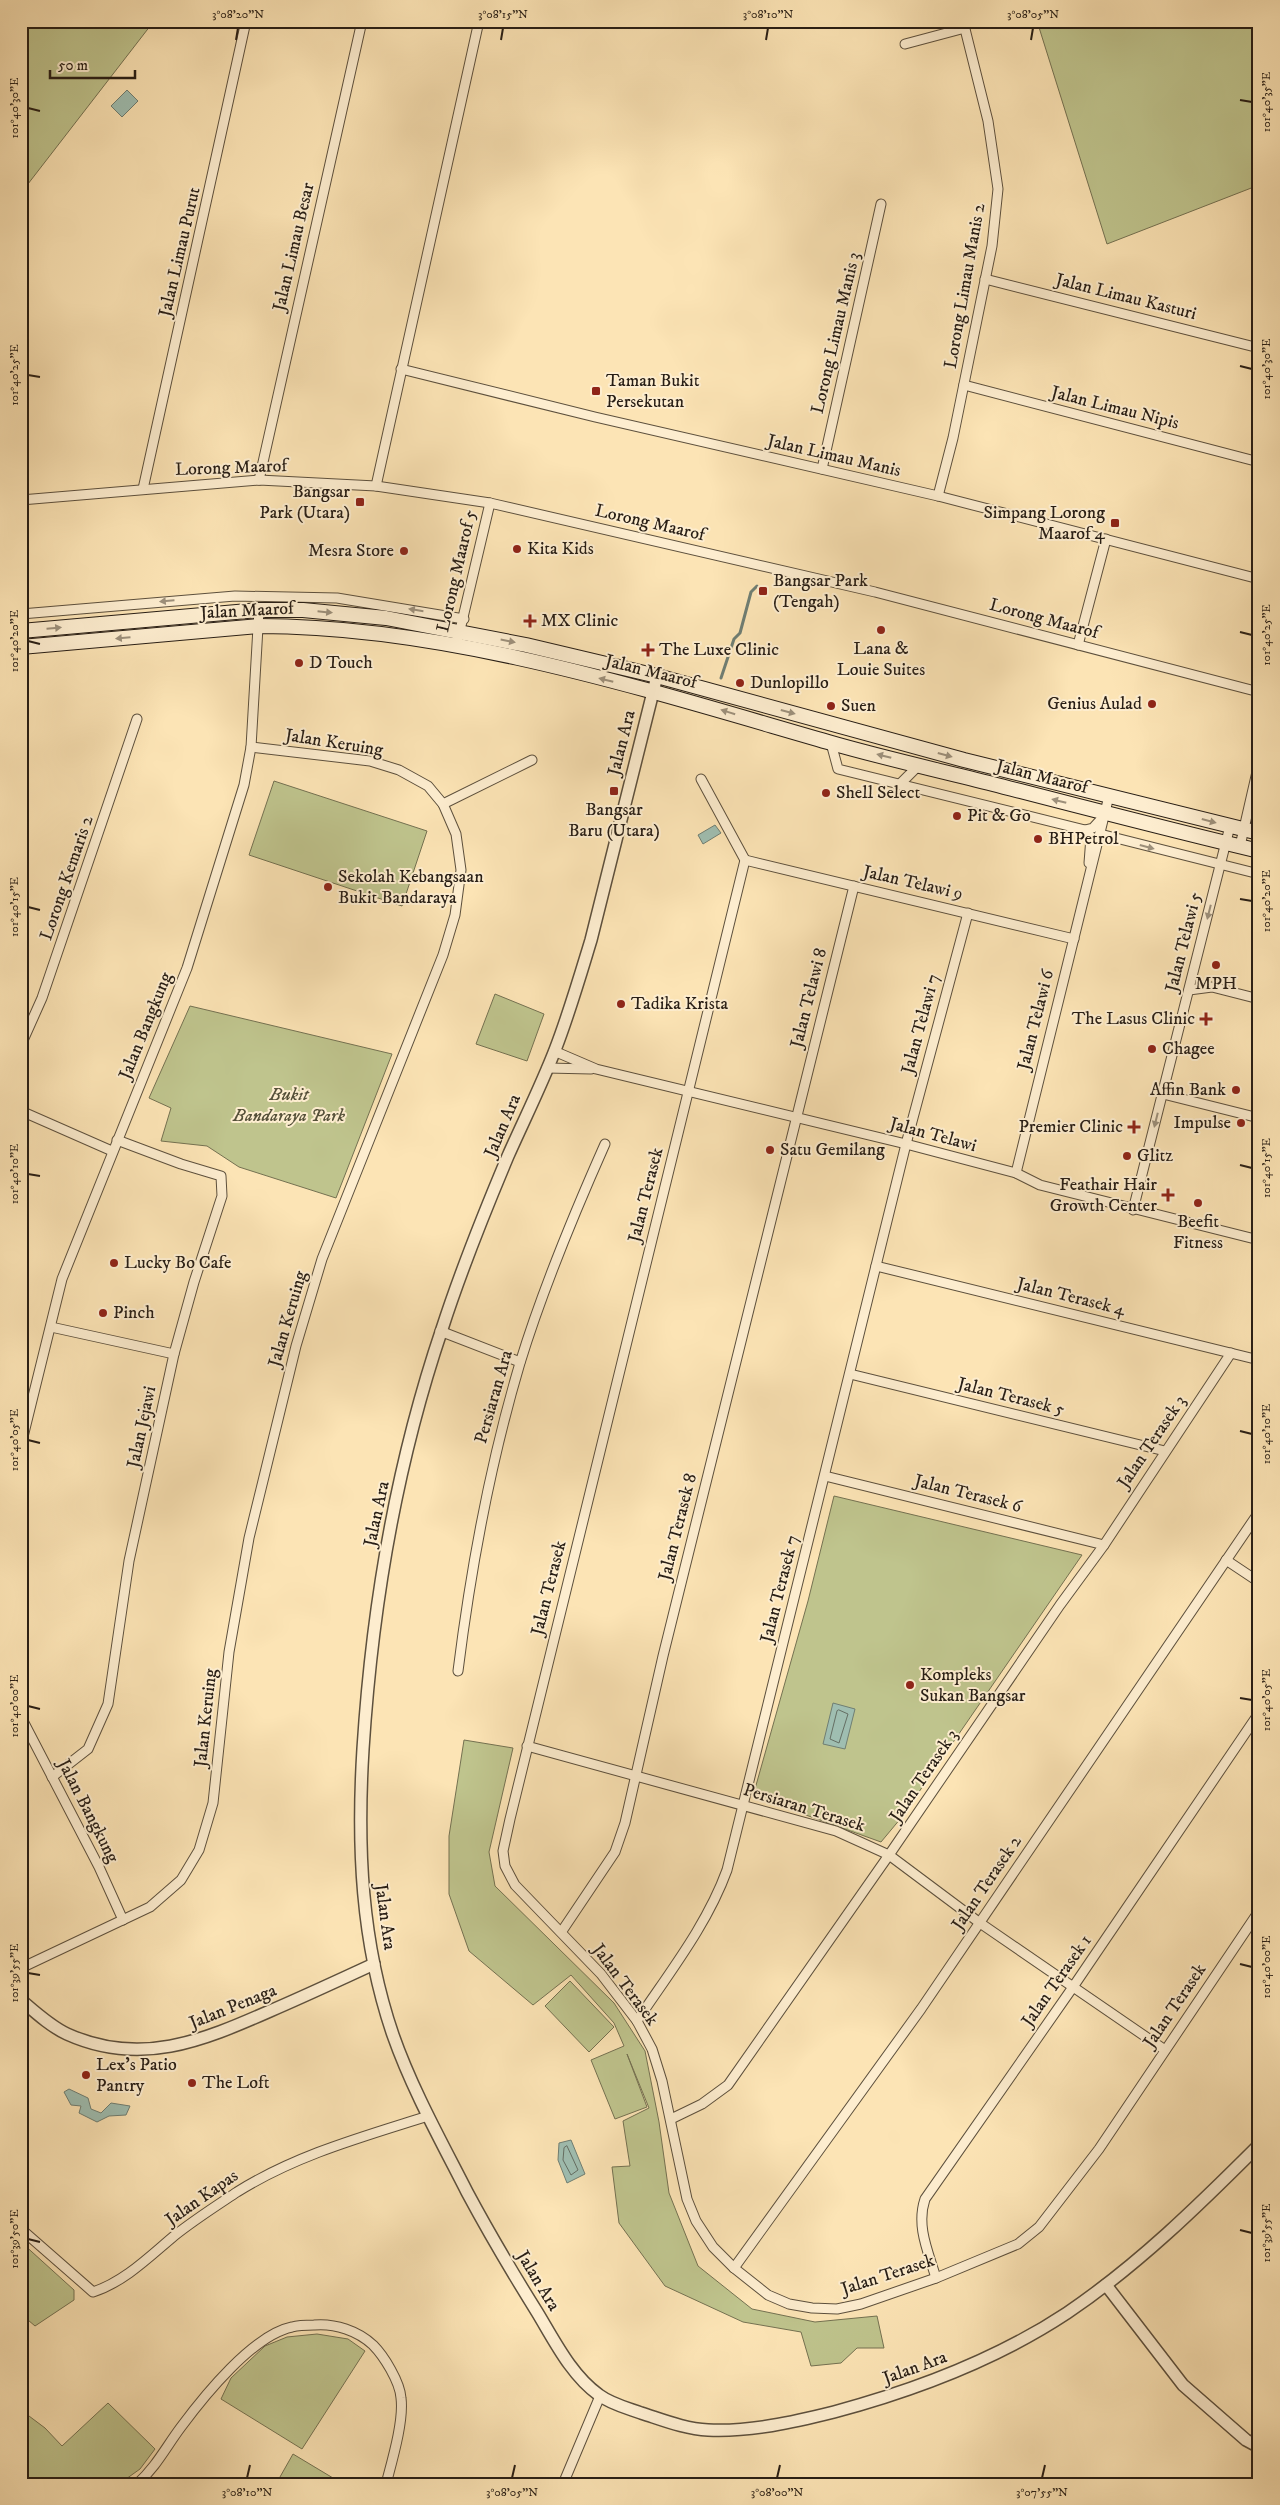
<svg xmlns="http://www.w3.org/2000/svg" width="1280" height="2505" viewBox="0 0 1280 2505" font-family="'IM FELL DW Pica',serif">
<rect width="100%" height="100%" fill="#fce4b5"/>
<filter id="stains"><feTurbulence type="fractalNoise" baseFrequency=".004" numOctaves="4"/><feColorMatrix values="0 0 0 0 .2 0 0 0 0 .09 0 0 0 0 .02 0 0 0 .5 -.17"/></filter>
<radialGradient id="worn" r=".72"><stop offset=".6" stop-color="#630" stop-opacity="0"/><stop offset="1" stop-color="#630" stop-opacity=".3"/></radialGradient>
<g fill="#bfc48d" stroke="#747151">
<polygon points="21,21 154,21 21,193"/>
<polygon points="1037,21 1259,21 1259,185 1107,244"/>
<polygon points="274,781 427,831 402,906 249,855"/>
<polygon points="495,994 544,1014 527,1061 476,1044"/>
<polygon points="190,1006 392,1054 336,1198 239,1167 207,1146 161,1141 171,1108 149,1098"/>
<polygon points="834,1496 1082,1555 901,1818 881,1842 753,1796 808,1601"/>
<polygon points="464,1740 513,1748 489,1852 495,1886 614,2003 645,2051 659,2122 669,2193 698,2266 752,2309 815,2322 877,2316 884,2348 857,2348 841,2363 811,2366 801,2332 743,2322 665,2286 619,2223 612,2167 630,2166 623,2121 649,2108 627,2054 647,2107 615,2119 591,2060 624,2046 614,2023 571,1975 533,2005 469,1951 449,1894 449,1836"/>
<polygon points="570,1981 614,2027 589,2052 545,2006"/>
<polygon points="21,2242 74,2290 74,2300 35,2326 21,2314"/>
<polygon points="317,2334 348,2339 365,2351 302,2449 221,2399 231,2378 265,2346 287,2337"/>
<polygon points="108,2403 155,2449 140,2469 119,2484 21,2484 21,2410 45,2428 62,2446"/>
<polygon points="293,2454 343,2484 276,2484"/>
</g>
<g fill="#9fbeb1" stroke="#6f7e73">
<polygon points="127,90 138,101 122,117 111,106"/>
<polygon points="715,825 721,833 703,844 698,835"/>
<polygon points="833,1703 855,1709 845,1749 823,1744"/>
<polygon points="69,2089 88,2098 91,2109 101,2113 111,2103 130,2106 126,2115 109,2116 97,2122 79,2113 81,2106 71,2105 64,2092"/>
<polygon points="571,2140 585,2174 567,2183 558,2160 559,2143"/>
</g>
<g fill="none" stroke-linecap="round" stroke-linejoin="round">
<g stroke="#646e63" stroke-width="1">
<polygon points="839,1710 848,1714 839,1743 830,1739 837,1711"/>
<polygon points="567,2146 578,2170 571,2175 563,2160 564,2148"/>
</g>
<polyline stroke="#6f7e73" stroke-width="3" points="721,678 734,639 740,633 751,592 757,586"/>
<g stroke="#5d503d" stroke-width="11">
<g id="minor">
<polyline points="905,44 965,28"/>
<polyline points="985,279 1259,348"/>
<polyline points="401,369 595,417 938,496 1259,579"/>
<polyline points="964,385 1259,462"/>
<polyline points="822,469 881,204"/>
<polyline points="259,480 362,21"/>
<polyline points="376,486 479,21"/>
<polyline points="143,489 246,21"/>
<polyline points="938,496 953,438 992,246 998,189 988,121 963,21"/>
<polyline points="21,500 259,480 376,486 490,503 875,592 1259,692"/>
<polyline points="21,614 235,596 337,598 464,619"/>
<polyline points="1078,645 1106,539"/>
<polyline points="456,647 490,503"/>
<polyline points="831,743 838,769 1085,830 1093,828 1103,817"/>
<polyline points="701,779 745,860 510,1819 503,1851 505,1866 515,1885 601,1974 637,2021 652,2049 662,2081 687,2199 696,2221 713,2247 734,2268 768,2295 789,2304 812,2308 837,2309 861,2304 936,2278 1018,2244 1039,2227 1099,2149 1259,1911"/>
<polyline points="899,785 919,765"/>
<polyline points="443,804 532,760"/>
<polyline points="1259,814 1259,826"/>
<polyline points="1085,830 1091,837 1089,863"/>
<polyline points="1100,834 1259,874"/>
<polyline points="1240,846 1259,763"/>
<polyline points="745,860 1074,939"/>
<polyline points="1189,990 1212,987 1259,999"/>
<polyline points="21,1045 42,998 137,719"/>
<polyline points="554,1051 596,1069 906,1144 1016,1173 1040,1185 1259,1240"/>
<polyline points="547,1068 591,1069"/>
<polyline points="1163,1094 1259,1118"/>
<polyline points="21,1111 112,1151"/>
<polyline points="1016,1173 1109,796"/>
<polyline points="1133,1210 1230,826"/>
<polyline points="876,1266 1259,1360"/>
<polyline points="51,1327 174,1354"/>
<polyline points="440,1331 520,1362"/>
<polyline points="850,1374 1165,1451"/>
<polyline points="21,1445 62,1279 187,968 244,785 251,747 259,610"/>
<polyline points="825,1476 1104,1545"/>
<polyline points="1226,1560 1259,1582"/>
<path d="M 458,1671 C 471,1567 490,1464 520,1363 C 543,1288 573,1216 605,1144"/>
<polyline points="21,1717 99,1867 123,1920"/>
<polyline points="527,1746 836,1831 889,1855 980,1923 1165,2050"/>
<polyline points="52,1777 88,1749 108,1704 129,1561 174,1354 194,1282 222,1196 221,1176 181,1164 117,1140"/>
<polyline points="562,1931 615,1852 625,1823 663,1656 854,886"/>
<polyline points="21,1968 150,1907 181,1880 199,1850 213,1803 229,1652 249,1538 296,1346 322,1259 443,955 455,915 461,870 456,834 443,804 428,786 399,770 370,761 251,747"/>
<path d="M 637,2021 C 669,1973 707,1925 727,1870 L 906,1144 L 968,913"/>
<polyline points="671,2119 702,2104 728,2085 889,1855 1060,1605 1104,1545 1231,1353"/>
<path d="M 21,2229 L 93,2292 C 124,2282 149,2257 174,2236 C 194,2220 216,2206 237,2192 C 296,2155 362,2137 428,2116"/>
<polyline points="734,2268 921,2009 1259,1512"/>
<path d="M 936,2278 C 928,2251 916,2226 925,2199 L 1073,1987 L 1259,1713"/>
<path d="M 137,2484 C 156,2467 166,2447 181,2427 C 204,2396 253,2335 292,2327 C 299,2325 307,2325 314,2325 C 335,2323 358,2331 373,2345 C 384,2356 400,2382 401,2398 C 404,2421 392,2461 386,2484"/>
<polyline points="563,2484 600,2396"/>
</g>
</g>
<g stroke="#5d503d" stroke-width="14">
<g id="tertiary">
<path d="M 657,676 L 591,940 C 580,976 569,1014 555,1050 C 541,1086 524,1120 508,1156 C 484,1213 461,1270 442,1329 C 397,1462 372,1608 363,1749 C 357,1846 361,1942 393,2035 C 412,2089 441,2141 467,2192 C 489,2233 512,2272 537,2312 C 554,2340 571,2375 599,2395 C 611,2404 627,2408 641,2413 C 663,2420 685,2429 708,2430 C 750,2432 794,2422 834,2412 C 916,2390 996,2360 1067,2313 C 1138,2265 1199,2205 1259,2145"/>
<path d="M 21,2000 C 35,2012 50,2026 67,2034 C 140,2067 202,2041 270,2011 C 305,1996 339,1980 374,1964"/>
<polyline points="1106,2285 1183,2385 1246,2440 1259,2447"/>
</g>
</g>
<g stroke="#281e15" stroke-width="16">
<g id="secondary">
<polyline points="21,631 259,610 303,610 386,618 526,645 657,676 964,760 1259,833"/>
<path d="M 21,647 L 259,626 C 449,626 647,690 828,742 C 883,758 938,770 993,784 C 1082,807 1170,830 1259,851"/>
</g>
</g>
<use href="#minor" stroke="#fdedcf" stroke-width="9"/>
<use href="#tertiary" stroke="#fdedcf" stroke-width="11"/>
<use href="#secondary" stroke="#fdedcf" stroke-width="14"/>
</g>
<defs><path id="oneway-solid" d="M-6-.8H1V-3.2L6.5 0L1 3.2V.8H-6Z" transform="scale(1.25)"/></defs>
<g fill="#9d907b">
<use href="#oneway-solid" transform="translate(167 601) rotate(175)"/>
<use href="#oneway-solid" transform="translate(416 610) rotate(-171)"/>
<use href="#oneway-solid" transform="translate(325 612) rotate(6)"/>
<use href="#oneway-solid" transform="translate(54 628) rotate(-5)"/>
<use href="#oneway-solid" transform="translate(123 638) rotate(175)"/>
<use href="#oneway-solid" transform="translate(508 641) rotate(11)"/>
<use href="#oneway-solid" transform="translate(606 680) rotate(-166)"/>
<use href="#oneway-solid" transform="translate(728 712) rotate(-163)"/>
<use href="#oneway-solid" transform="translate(788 712) rotate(15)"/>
<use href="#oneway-solid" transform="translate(945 755) rotate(15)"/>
<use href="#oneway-solid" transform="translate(884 756) rotate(-166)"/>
<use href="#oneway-solid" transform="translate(1059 801) rotate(-166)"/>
<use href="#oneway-solid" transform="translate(1209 821) rotate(15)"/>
<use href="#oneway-solid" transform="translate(1147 847) rotate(15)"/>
<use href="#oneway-solid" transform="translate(1209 912) rotate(104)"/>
<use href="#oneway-solid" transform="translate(1156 1120) rotate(104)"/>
</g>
<path fill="none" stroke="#281e15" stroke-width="2" d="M 236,40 L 238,28M 501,40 L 503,28M 766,40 L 768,28M 1031,40 L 1033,28M 1240,100 L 1252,102M 28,108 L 40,111M 1240,366 L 1252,369M 28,375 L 40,377M 1240,632 L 1252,635M 28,641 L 40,644M 1240,899 L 1252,901M 28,907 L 40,910M 1240,1165 L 1252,1168M 28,1174 L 40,1176M 1240,1431 L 1252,1434M 28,1440 L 40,1443M 1240,1698 L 1252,1700M 28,1706 L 40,1709M 1240,1964 L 1252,1967M 28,1973 L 40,1975M 1240,2230 L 1252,2233M 28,2239 L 40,2242M 247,2478 L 250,2465M 512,2478 L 515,2465M 777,2478 L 780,2465M 1042,2478 L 1045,2465"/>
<g fill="#8f2418" stroke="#fdedcf" stroke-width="2">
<rect x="591" y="386" width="10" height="10" rx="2.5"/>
<rect x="355" y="497" width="10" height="10" rx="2.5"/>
<rect x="1110" y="518" width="10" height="10" rx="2.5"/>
<circle cx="517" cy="549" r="5"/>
<circle cx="404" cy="551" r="5"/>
<rect x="758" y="586" width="10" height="10" rx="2.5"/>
<path d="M527.5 613.5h5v5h5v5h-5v5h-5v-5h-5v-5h5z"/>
<circle cx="881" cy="630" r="5"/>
<path d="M645.5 642.5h5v5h5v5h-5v5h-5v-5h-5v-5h5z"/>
<circle cx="299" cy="663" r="5"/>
<circle cx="740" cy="683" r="5"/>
<circle cx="1152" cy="704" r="5"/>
<circle cx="831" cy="706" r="5"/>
<rect x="609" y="786" width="10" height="10" rx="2.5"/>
<circle cx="826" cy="793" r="5"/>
<circle cx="957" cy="816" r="5"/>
<circle cx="1038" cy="839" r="5"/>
<circle cx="328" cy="887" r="5"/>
<circle cx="1216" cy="965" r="5"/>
<circle cx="621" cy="1004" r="5"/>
<path d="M1203.5 1011.5h5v5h5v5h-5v5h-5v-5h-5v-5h5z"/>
<circle cx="1152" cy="1049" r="5"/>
<circle cx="1236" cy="1090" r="5"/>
<circle cx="1241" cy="1123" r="5"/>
<path d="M1131.5 1119.5h5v5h5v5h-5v5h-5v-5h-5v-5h5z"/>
<circle cx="770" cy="1150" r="5"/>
<circle cx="1127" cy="1156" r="5"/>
<path d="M1165.5 1187.5h5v5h5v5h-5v5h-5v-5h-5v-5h5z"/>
<circle cx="1198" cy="1203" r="5"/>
<circle cx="114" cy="1263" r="5"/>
<circle cx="103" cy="1313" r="5"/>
<circle cx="910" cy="1685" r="5"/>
<circle cx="86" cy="2075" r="5"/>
<circle cx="192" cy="2083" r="5"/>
</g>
<g text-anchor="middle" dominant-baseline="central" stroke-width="4" stroke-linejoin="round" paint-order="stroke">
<g font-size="18" fill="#281e15" stroke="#fdedcf">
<text transform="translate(294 247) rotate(-77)">Jalan Limau Besar</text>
<text transform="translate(180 252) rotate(-77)">Jalan Limau Purut</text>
<text transform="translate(965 286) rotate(-80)">Lorong Limau Manis 2</text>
<text transform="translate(1126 297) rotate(14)">Jalan Limau Kasturi</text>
<text transform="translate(836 333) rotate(-77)">Lorong Limau Manis 3</text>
<text transform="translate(1115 408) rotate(14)">Jalan Limau Nipis</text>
<text transform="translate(834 456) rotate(13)">Jalan Limau Manis</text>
<text transform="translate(231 468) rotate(-2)">Lorong Maarof</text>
<text transform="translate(650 523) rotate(13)">Lorong Maarof</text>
<text transform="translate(457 571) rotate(-77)">Lorong Maarof 5</text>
<text transform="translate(247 611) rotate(-3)">Jalan Maarof</text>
<text transform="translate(1044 619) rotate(15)">Lorong Maarof</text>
<text transform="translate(651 672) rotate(14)">Jalan Maarof</text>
<text transform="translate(334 743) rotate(9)">Jalan Keruing</text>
<text transform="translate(622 743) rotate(-76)">Jalan Ara</text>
<text transform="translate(1042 777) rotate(14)">Jalan Maarof</text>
<text transform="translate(67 878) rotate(-71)">Lorong Kemaris 2</text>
<text transform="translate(913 883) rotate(13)">Jalan Telawi 9</text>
<text transform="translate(1184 942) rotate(-76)">Jalan Telawi 5</text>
<text transform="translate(809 998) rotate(-76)">Jalan Telawi 8</text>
<text transform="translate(1036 1020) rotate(-76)">Jalan Telawi 6</text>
<text transform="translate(921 1024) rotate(-75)">Jalan Telawi 7</text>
<text transform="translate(146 1026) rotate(-68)">Jalan Bangkung</text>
<text transform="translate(503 1126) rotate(-67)">Jalan Ara</text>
<text transform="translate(933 1135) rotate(15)">Jalan Telawi</text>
<text transform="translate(646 1195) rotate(-76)">Jalan Terasek</text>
<text transform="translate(1071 1297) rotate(14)">Jalan Terasek 4</text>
<text transform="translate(288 1319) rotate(-74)">Jalan Keruing</text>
<text transform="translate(494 1397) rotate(-74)">Persiaran Ara</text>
<text transform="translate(1011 1397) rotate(14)">Jalan Terasek 5</text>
<text transform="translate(142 1427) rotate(-78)">Jalan Jejawi</text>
<text transform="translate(1152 1442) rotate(-56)">Jalan Terasek 3</text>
<text transform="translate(968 1494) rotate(14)">Jalan Terasek 6</text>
<text transform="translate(377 1514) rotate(-78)">Jalan Ara</text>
<text transform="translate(678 1527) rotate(-76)">Jalan Terasek 8</text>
<text transform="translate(549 1588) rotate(-76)">Jalan Terasek</text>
<text transform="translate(780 1589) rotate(-76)">Jalan Terasek 7</text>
<text transform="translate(206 1718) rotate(-84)">Jalan Keruing</text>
<text transform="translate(924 1776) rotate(-56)">Jalan Terasek 3</text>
<text transform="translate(804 1808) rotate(17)">Persiaran Terasek</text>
<text transform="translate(88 1811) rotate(63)">Jalan Bangkung</text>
<text transform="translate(987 1883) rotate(-56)">Jalan Terasek 2</text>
<text transform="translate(385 1917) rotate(82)">Jalan Ara</text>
<text transform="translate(1057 1981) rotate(-55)">Jalan Terasek 1</text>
<text transform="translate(625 1985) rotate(53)">Jalan Terasek</text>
<text transform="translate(1175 2006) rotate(-56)">Jalan Terasek</text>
<text transform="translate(233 2007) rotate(-22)">Jalan Penaga</text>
<text transform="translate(202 2198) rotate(-35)">Jalan Kapas</text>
<text transform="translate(888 2275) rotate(-18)">Jalan Terasek</text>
<text transform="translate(538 2281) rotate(59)">Jalan Ara</text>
<text transform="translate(915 2368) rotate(-20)">Jalan Ara</text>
</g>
<g font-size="18" fill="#281e15" stroke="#fdedcf" text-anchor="start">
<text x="606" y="381">Taman Bukit<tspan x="606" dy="21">Persekutan</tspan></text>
<text x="350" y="492" text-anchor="end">Bangsar<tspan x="350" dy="21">Park (Utara)</tspan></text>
<text x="1105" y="513" text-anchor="end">Simpang Lorong<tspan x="1105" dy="21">Maarof 4</tspan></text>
<text x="527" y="549">Kita Kids</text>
<text x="394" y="551" text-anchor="end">Mesra Store</text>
<text x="773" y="581">Bangsar Park<tspan x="773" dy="21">(Tengah)</tspan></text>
<text x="541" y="621">MX Clinic</text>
<text x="881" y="649" text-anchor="middle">Lana &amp;<tspan x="881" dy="21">Louie Suites</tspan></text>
<text x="659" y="650">The Luxe Clinic</text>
<text x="309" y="663">D Touch</text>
<text x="750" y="683">Dunlopillo</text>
<text x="1142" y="704" text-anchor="end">Genius Aulad</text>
<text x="841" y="706">Suen</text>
<text x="836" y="793">Shell Select</text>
<text x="614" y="810" text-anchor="middle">Bangsar<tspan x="614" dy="21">Baru (Utara)</tspan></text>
<text x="967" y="816">Pit &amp; Go</text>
<text x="1048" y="839">BHPetrol</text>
<text x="338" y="877">Sekolah Kebangsaan<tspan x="338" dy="21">Bukit Bandaraya</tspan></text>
<text x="1216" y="984" text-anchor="middle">MPH</text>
<text x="631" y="1004">Tadika Krista</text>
<text x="1195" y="1019" text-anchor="end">The Lasus Clinic</text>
<text x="1162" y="1049">Chagee</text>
<text x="1226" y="1090" text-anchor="end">Affin Bank</text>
<text x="1231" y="1123" text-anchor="end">Impulse</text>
<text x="1123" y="1127" text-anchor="end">Premier Clinic</text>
<text x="780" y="1150">Satu Gemilang</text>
<text x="1137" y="1156">Glitz</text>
<text x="1157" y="1185" text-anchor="end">Feathair Hair<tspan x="1157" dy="21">Growth Center</tspan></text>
<text x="1198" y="1222" text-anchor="middle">Beefit<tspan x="1198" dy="21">Fitness</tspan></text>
<text x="124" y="1263">Lucky Bo Cafe</text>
<text x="113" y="1313">Pinch</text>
<text x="920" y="1675">Kompleks<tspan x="920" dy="21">Sukan Bangsar</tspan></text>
<text x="96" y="2065">Lex's Patio<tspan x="96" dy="21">Pantry</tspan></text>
<text x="202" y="2083">The Loft</text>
</g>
<g font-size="18" font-style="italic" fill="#555039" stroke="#fdedcf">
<text x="289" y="1095">Bukit<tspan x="289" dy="21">Bandaraya Park</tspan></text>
</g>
</g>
<rect width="1280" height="2505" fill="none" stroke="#fce4b5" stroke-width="55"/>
<path d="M50 70v8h85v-8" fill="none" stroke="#281e15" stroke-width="2.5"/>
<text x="58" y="70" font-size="15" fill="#281e15" stroke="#fdedcf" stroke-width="4" paint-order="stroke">50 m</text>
<rect x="28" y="28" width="1224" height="2450" fill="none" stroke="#281e15" stroke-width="2"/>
<g font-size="12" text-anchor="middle" fill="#281e15">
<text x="238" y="18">3°08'20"N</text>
<text x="503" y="18">3°08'15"N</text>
<text x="768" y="18">3°08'10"N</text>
<text x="1033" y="18">3°08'05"N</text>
<text transform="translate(1266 102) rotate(-90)" y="4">101°40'35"E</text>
<text transform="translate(14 108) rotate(-90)" y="4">101°40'30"E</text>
<text transform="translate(1266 369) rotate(-90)" y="4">101°40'30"E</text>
<text transform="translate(14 375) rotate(-90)" y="4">101°40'25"E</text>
<text transform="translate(1266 635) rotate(-90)" y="4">101°40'25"E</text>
<text transform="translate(14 641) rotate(-90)" y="4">101°40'20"E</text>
<text transform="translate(1266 901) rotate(-90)" y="4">101°40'20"E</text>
<text transform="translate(14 907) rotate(-90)" y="4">101°40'15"E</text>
<text transform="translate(1266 1168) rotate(-90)" y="4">101°40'15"E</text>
<text transform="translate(14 1174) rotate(-90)" y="4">101°40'10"E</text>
<text transform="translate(1266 1434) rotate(-90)" y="4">101°40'10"E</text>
<text transform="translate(14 1440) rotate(-90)" y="4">101°40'05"E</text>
<text transform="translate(1266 1700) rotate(-90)" y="4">101°40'05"E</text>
<text transform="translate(14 1706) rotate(-90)" y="4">101°40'00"E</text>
<text transform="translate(1266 1967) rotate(-90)" y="4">101°40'00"E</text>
<text transform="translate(14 1973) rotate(-90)" y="4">101°39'55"E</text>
<text transform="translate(1266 2233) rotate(-90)" y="4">101°39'55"E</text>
<text transform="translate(14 2239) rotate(-90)" y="4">101°39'50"E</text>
<text x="247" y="2496">3°08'10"N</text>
<text x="512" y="2496">3°08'05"N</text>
<text x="777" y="2496">3°08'00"N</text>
<text x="1042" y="2496">3°07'55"N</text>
</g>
<rect width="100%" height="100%" filter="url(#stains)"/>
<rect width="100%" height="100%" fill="url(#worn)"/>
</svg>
